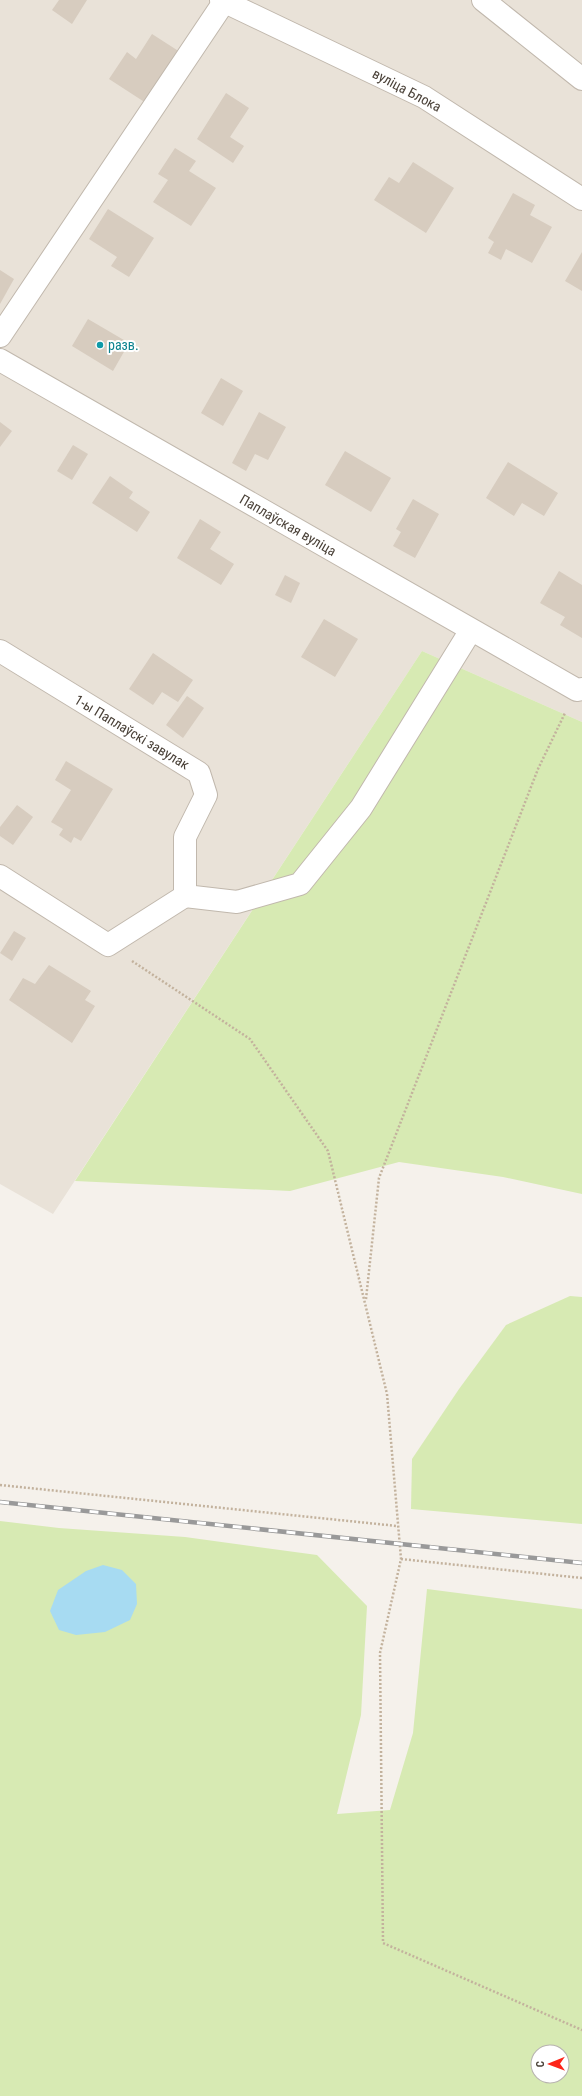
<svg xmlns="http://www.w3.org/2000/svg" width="582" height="2096" viewBox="0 0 582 2096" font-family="'Roboto Condensed',sans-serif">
<rect width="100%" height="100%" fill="#f5f1eb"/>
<polygon fill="#e9e2d8" points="0,0 582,0 582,722 422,651 53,1214 0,1184"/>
<g fill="#d7eab3" fill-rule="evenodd">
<polygon points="422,651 582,722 582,1194 503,1177 399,1162 290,1191 75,1181"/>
<polygon points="570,1296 582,1297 582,1524 411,1509 412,1459 459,1389 506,1325"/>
<path d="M 0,1521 L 59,1528 L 185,1537 L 317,1555 L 367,1606 L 361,1715 L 337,1814 L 390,1810 L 413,1733 L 427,1589 L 582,1609 L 582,2096 L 0,2096 ZM 538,2052 L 562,2052 L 562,2076 L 538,2076 Z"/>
</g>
<polygon fill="#a7dbf2" points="103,1565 122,1570 136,1584 137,1604 130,1620 105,1632 76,1635 59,1630 50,1611 58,1590 86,1571"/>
<g fill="#d7ccbf">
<polygon points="59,0 87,0 72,24 52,10"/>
<polygon points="152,34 180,52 146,103 109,79 127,52 136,59"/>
<polygon points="226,93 249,108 230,137 244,146 233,163 197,139"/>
<polygon points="175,148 196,161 189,171 216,188 191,226 153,202 168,180 158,174"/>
<polygon points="413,162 454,188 426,233 374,200 389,177 399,183"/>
<polygon points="513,193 535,205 530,215 552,227 532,263 506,249 501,260 488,253 494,242 488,238"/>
<polygon points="108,209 154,238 129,277 111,266 117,257 89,239"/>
<polygon points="582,252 582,291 565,281"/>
<polygon points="0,270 14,279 0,304"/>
<polygon points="88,319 129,343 113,371 72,346"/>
<polygon points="221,378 243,391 223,426 201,413"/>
<polygon points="259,412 286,427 268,460 255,454 246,471 232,463"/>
<polygon points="0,422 12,431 0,447"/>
<polygon points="73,445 88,454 72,480 57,471"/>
<polygon points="345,451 391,478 371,512 325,485"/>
<polygon points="508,462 558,493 544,516 522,503 514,516 486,498"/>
<polygon points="110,476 133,492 129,498 150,512 137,532 92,503"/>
<polygon points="413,499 439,514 415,558 393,546 401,532 396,529"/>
<polygon points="200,519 221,532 210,549 234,564 221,585 177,558"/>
<polygon points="559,571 582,585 582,638 560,625 565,617 540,603"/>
<polygon points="285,575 300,583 291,603 275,595"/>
<polygon points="324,619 358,639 335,677 301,657"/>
<polygon points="153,653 193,680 178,702 162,692 153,705 129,689"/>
<polygon points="187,696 204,708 183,738 166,725"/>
<polygon points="66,761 113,789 81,841 74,837 71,843 59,835 63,829 51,822 71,790 55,780"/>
<polygon points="17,805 33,817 13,845 0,836 0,827"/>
<polygon points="14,931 26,938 12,961 0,953"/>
<polygon points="49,965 91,991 85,1000 95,1006 72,1043 9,1000 23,978 35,984"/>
</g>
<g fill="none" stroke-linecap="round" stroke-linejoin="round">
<g stroke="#c1b8ad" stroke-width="24">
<g id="minor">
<polyline points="221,0 424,97 582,199"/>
<polyline points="483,0 582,79"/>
<polyline points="0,336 224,2"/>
<polyline points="0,360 577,690 582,689"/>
<polyline points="0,651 199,773 206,795 185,837 185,896 108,945 0,876"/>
<polyline points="185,896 237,902 300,884 361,808 471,630"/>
</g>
</g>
<g stroke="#c3b29d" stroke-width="2.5" stroke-dasharray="2 2" stroke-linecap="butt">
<polyline points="132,961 250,1039 328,1151 387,1394 401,1559 380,1653 383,1943 582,2030"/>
<polyline points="366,1299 379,1178 538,769 565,713"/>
<polyline points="0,1485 397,1526"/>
<polyline points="401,1559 582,1578"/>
</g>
<use href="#minor" stroke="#fff" stroke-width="22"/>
<g stroke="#999" stroke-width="4.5">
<polyline id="rail" points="0,1502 582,1563"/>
</g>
<use href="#rail" stroke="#fff" stroke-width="3" stroke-dasharray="9" stroke-linecap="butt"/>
</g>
<circle fill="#0f9aa8" stroke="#fff" stroke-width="1.5" cx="100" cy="345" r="4"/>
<g text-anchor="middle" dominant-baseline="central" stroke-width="4" stroke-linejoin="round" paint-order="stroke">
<g font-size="14" fill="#4a4138" stroke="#fff">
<text transform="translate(407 90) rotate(28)">вуліца Блока</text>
<text transform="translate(288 525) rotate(30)">Паплаўская вуліца</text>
<text transform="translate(132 732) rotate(31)">1-ы Паплаўскі завулак</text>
</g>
<g font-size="14" fill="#0d838f" stroke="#fff" text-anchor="start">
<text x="108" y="345">разв.</text>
</g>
</g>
<g transform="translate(550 2064) rotate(269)"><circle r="19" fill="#ffffff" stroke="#b7b3af"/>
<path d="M0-3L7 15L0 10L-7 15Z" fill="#fd2519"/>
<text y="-6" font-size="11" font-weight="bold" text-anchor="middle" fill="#4a4138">С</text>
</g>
</svg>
